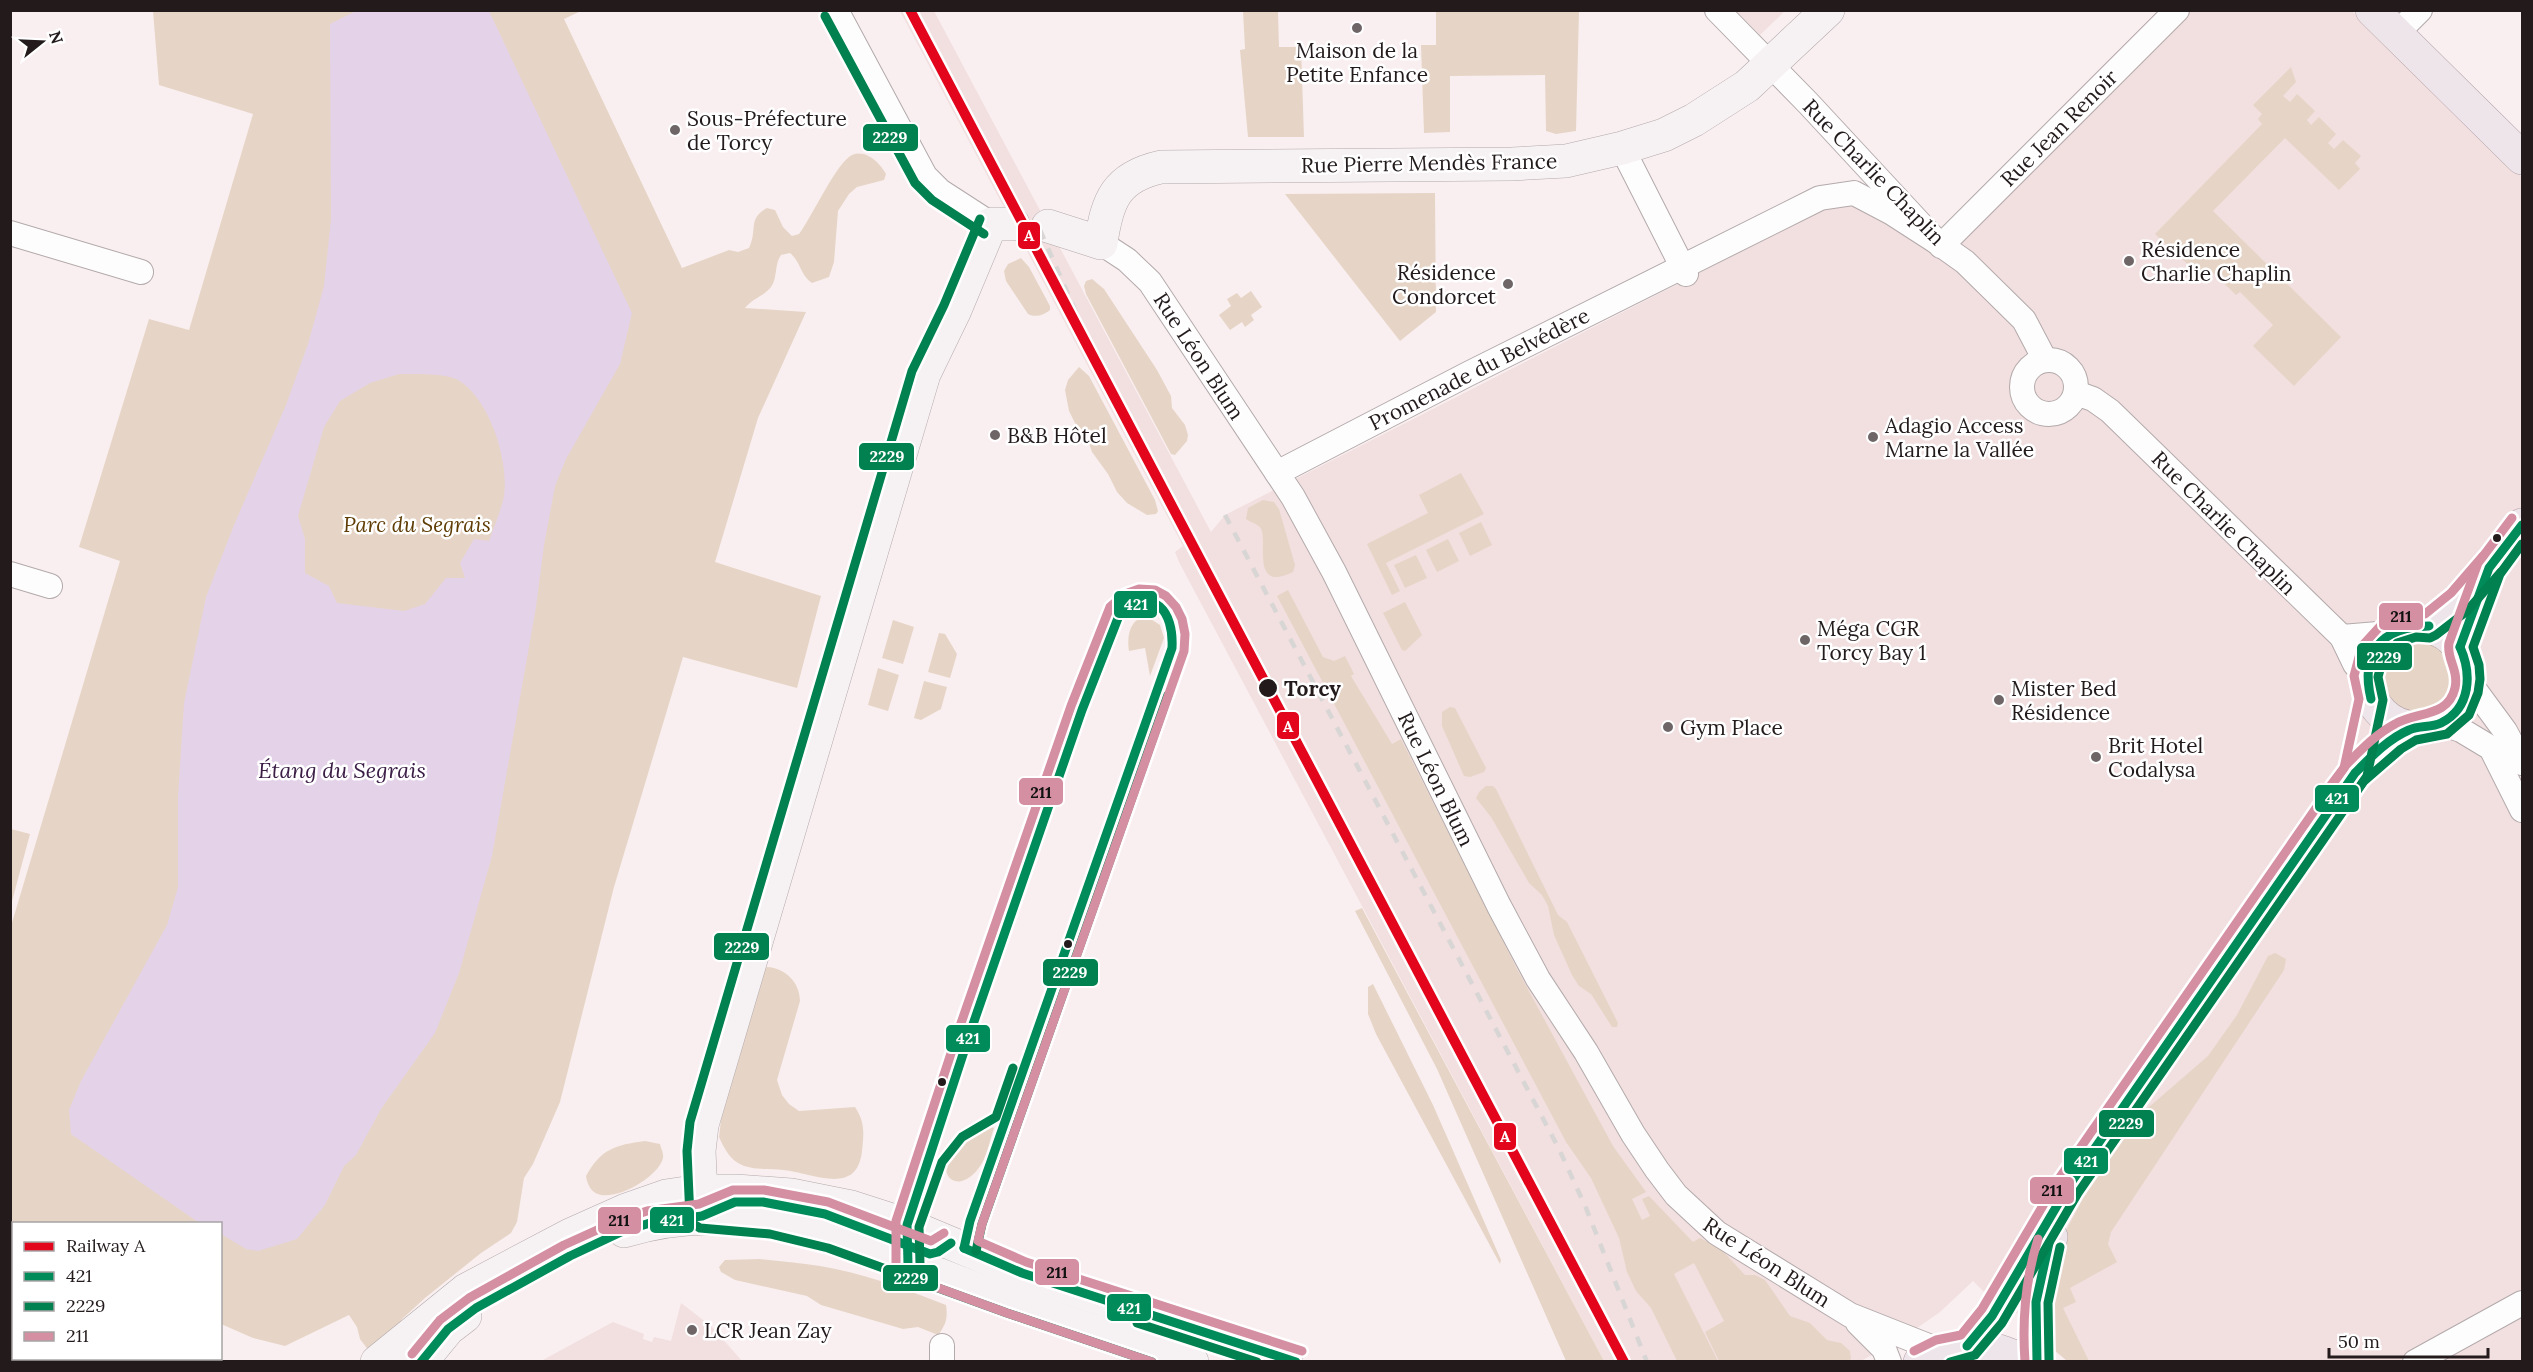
<svg xmlns="http://www.w3.org/2000/svg" width="2533" height="1372" viewBox="0 0 2533 1372" font-family="Lora,serif">
<rect width="100%" height="100%" fill="#faeff0"/>
<g fill="#f2dfe0">
<polygon points="900,11 934,11 1211,532 1225,515 1876,183 1945,255 2187,11 2352,11 2522,177 2522,1361 2077,1361 2026,1316 2010,1311 1989,1297 1973,1281 1940,1312 1904,1337 1861,1361 1604,1361 1179,562 1175,552 1183,546"/>
<polygon points="1736,11 1785,11 1760,35"/>
<polygon points="681,1303 712,1327 742,1361 541,1361 613,1322 644,1334 643,1339 652,1342 654,1337 671,1341"/>
</g>
<g fill="#e6d5c6">
<path d="M 153,11 L 581,11 L 564,19 L 682,268 L 729,250 L 738,252 L 749,248 C 758,230 747,219 767,208 L 775,210 L 783,227 L 792,236 L 799,234 C 812,217 836,163 852,155 C 866,149 880,163 886,174 L 884,180 L 857,187 L 849,194 L 838,211 L 834,262 L 829,277 L 812,283 C 800,275 801,262 790,253 L 781,255 C 774,265 778,277 771,287 C 764,296 752,299 745,308 L 806,312 L 758,418 L 715,562 L 821,596 L 797,688 L 683,657 L 614,887 L 560,1102 L 533,1164 L 524,1178 L 517,1222 L 511,1233 L 481,1253 L 425,1298 L 402,1319 L 382,1350 L 372,1355 L 360,1339 L 357,1327 L 349,1315 L 285,1346 L 253,1338 L 221,1324 L 220,1224 L 16,1224 L 11,1221 L 11,926 L 120,561 L 79,547 L 149,319 L 189,330 L 253,114 L 159,85 Z"/>
<polygon points="1243,11 1278,11 1279,47 1301,47 1304,137 1248,137 1240,50 1245,49"/>
<polygon points="1436,11 1579,11 1576,131 1556,134 1546,131 1545,75 1450,76 1450,132 1424,133 1421,45 1436,45"/>
<polygon points="2291,67 2296,82 2283,96 2290,102 2297,94 2315,111 2307,120 2311,125 2319,117 2336,134 2328,143 2334,149 2343,140 2361,156 2355,163 2360,169 2339,190 2285,138 2213,211 2341,337 2294,386 2253,346 2273,325 2240,292 2236,295 2212,272 2204,279 2155,234 2262,124 2258,119 2262,114 2253,105"/>
<polygon points="1435,193 1436,312 1400,341 1285,194"/>
<path d="M 1021,258 L 1029,267 L 1050,306 L 1050,310 C 1044,315 1035,318 1028,314 L 1006,281 L 1004,271 L 1008,264 Z"/>
<polygon points="1092,279 1104,289 1157,370 1171,396 1172,408 1185,425 1188,435 1187,441 1175,455 1171,454 1086,294 1084,286 1086,281"/>
<polygon points="1251,291 1262,307 1251,315 1254,320 1245,327 1242,322 1230,330 1219,315 1231,306 1227,299 1237,293 1241,298"/>
<polygon points="1079,367 1089,376 1155,500 1158,511 1156,514 1147,515 1127,503 1117,492 1108,474 1092,452 1086,434 1075,423 1069,411 1065,390 1068,380"/>
<polygon points="1461,473 1484,514 1386,563 1400,591 1392,595 1367,544 1428,513 1419,495"/>
<path d="M 1263,500 L 1274,502 L 1279,509 L 1295,565 L 1293,572 C 1250,593 1268,541 1261,529 C 1259,524 1250,522 1246,519 L 1248,508 Z"/>
<polygon points="1481,522 1492,545 1470,556 1459,533"/>
<polygon points="1448,539 1459,561 1437,572 1426,550"/>
<polygon points="1416,555 1427,578 1405,588 1394,565"/>
<polygon points="1288,590 1323,657 1334,661 1345,656 1354,674 1351,676 1392,744 1401,739 1517,969 1613,1146 1646,1192 1632,1199 1642,1220 1650,1216 1642,1199 1649,1196 1693,1242 1700,1238 1720,1248 1745,1275 1755,1275 1765,1280 1790,1316 1810,1323 1827,1340 1841,1343 1850,1351 1851,1359 1848,1361 1719,1361 1705,1332 1724,1321 1694,1263 1674,1274 1718,1361 1677,1361 1651,1308 1636,1291 1627,1272 1619,1238 1591,1178 1566,1142 1277,596"/>
<polygon points="1405,602 1422,635 1405,651 1402,650 1383,613"/>
<path d="M 1146,616 L 1160,625 L 1164,638 L 1150,676 L 1145,648 L 1129,651 C 1127,636 1129,620 1146,616 Z"/>
<polygon points="893,620 914,627 903,664 882,658"/>
<polygon points="939,633 945,634 957,654 950,678 928,672"/>
<circle cx="2418" cy="678" r="38"/>
<polygon points="878,668 899,675 888,711 868,705"/>
<polygon points="924,681 947,687 941,709 921,720 914,718"/>
<polygon points="1450,707 1455,708 1486,768 1484,772 1470,777 1464,776 1442,726 1442,712"/>
<polygon points="1486,786 1493,786 1496,789 1558,915 1567,922 1618,1023 1617,1027 1612,1027 1591,994 1579,986 1572,975 1554,935 1548,906 1542,895 1529,883 1491,817 1476,798 1479,792"/>
<polygon points="11,829 30,834 11,905 10,829"/>
<polygon points="1362,908 1604,1361 1566,1361 1437,1069 1355,911"/>
<polygon points="2275,953 2286,959 2284,970 2111,1232 2108,1244 2117,1262 2070,1288 2076,1302 2063,1308 2089,1361 2067,1361 2048,1345 2044,1329 2066,1231 2085,1194 2134,1120 2208,1056 2237,1015 2268,956"/>
<path d="M 767,967 C 786,968 800,983 800,1001 L 777,1080 L 782,1095 L 789,1104 L 799,1111 L 855,1107 C 865,1122 864,1133 862,1151 C 857,1197 813,1173 783,1170 C 768,1168 751,1171 738,1163 C 729,1158 723,1146 719,1137 L 722,1112 L 763,970 Z"/>
<polygon points="1373,984 1433,1105 1501,1260 1500,1264 1376,1034 1368,1014 1368,987"/>
<path d="M 989,1126 L 994,1128 C 990,1139 988,1153 982,1163 C 955,1209 914,1158 989,1126 Z"/>
<path d="M 645,1141 L 660,1144 C 661,1149 664,1153 663,1158 C 659,1177 611,1205 594,1192 C 589,1188 587,1182 586,1176 C 601,1149 615,1145 645,1141 Z"/>
<path d="M 759,1259 C 779,1261 800,1263 820,1266 C 863,1273 905,1289 946,1305 C 948,1318 946,1325 938,1335 L 918,1327 L 903,1329 L 821,1305 L 807,1296 L 735,1280 L 721,1272 L 719,1267 L 725,1260 Z"/>
<polygon points="10,1287 14,1289 14,1358 156,1358 162,1361 11,1361"/>
</g>
<path fill="#e4d2e8" fill-rule="evenodd" d="M 356,11 L 489,11 L 632,313 L 620,364 L 566,459 L 555,486 L 544,545 L 536,607 L 492,856 L 459,973 L 435,1033 L 381,1109 L 356,1155 L 344,1166 L 325,1205 L 297,1239 L 258,1251 L 246,1249 L 221,1234 L 220,1224 L 201,1223 L 195,1220 L 71,1134 L 69,1110 L 81,1081 L 167,925 L 178,887 L 178,797 L 184,703 L 206,597 L 234,525 L 286,405 L 308,344 L 324,286 L 331,219 L 330,24 ZM 399,374 C 414,374 446,373 458,380 C 490,399 509,461 504,496 C 501,511 494,526 489,541 L 474,539 L 460,563 L 465,578 L 446,578 L 425,604 L 404,611 L 337,603 L 329,586 L 305,573 L 305,539 L 298,516 L 324,427 L 340,401 L 370,383 Z"/>
<g fill="none" stroke-linecap="round" stroke-linejoin="round">
<g stroke="#b3aaab" stroke-width="26">
<g id="street">
<polyline points="836,10 925,176 940,191 991,224"/>
<polyline points="1717,10 1808,103 1937,242 1965,262 2024,320 2045,360"/>
<polyline points="2396,34 2420,10"/>
<polyline points="1622,148 1686,274"/>
<polyline points="10,233 141,272"/>
<polyline points="1101,243 1127,260 1150,282 1293,497 1334,572 1499,906 1538,979 1586,1052 1633,1134 1657,1170 1676,1195 1717,1233 1850,1315 1941,1351"/>
<polyline points="1941,246 2177,10"/>
<circle cx="2049" cy="387" r="27"/>
<polyline points="2076,393 2093,399 2110,411 2342,637 2355,664 2366,677"/>
<polyline points="1277,473 1468,374 1820,198 1854,193 1892,213 1937,242"/>
<polyline points="10,574 50,586"/>
<polyline points="2342,637 2390,633"/>
<polyline points="2469,682 2505,731 2522,763"/>
<polyline points="2440,723 2461,730 2491,748 2522,810"/>
<polyline points="1858,1323 1884,1349 1889,1362"/>
<polyline points="942,1346 942,1362"/>
<polyline points="2415,1362 2522,1303"/>
</g>
</g>
<g stroke="#b3aaab" stroke-width="34">
<g id="secondary">
<path d="M 1048,226 L 1101,243 C 1107,200 1116,177 1161,167 L 1512,164 L 1566,161 L 1622,148 L 1664,135 L 1694,120 L 1747,86 L 1828,10"/>
<polyline points="702,1216 699,1151 702,1125 924,374 955,310 991,224 1013,224"/>
<path d="M 624,1231 C 758,1189 886,1256 1010,1302 C 1069,1324 1131,1342 1192,1362"/>
<polyline points="10,1246 14,1248"/>
<polyline points="197,1358 202,1362"/>
<polyline points="377,1362 466,1290 570,1235 626,1210 666,1196 699,1191 736,1191 791,1195 851,1207 907,1225 1022,1273 1273,1355 1286,1362"/>
<polyline points="421,1362 448,1329 465,1316"/>
</g>
</g>
<g stroke="#b5a2aa" stroke-width="34">
<g id="primary">
<polyline points="2372,10 2522,158"/>
<circle cx="2418" cy="677" r="51"/>
<polyline points="2429,626 2459,602 2522,525"/>
<polyline points="1967,1346 1992,1316 2068,1187 2355,773 2376,751 2412,728"/>
<path d="M 1920,1362 C 1953,1341 1991,1343 2024,1362"/>
<path d="M 2037,1362 C 2033,1314 2035,1283 2051,1237"/>
</g>
</g>
<use href="#street" stroke="#fefdfd" stroke-width="24"/>
<use href="#secondary" stroke="#f6f1f3" stroke-width="33"/>
<use href="#primary" stroke="#ede5e9" stroke-width="33"/>
<g stroke="#d8d5d5" stroke-width="4.5" stroke-dasharray="10 10" stroke-linecap="butt">
<polyline points="1040,230 1104,376"/>
<polyline points="1225,515 1559,1149 1586,1208 1647,1362"/>
</g>
<g stroke="#fff" stroke-width="14">
<g id="bus-1">
<polyline points="2460,647 2489,568 2522,525"/>
<path d="M 2371,699 C 2360,652 2381,627 2429,626"/>
<polyline points="964,1248 1022,1273 1296,1362"/>
<path d="M 908,1264 L 907,1225 L 970,1033 L 1082,710 L 1120,613 C 1154,586 1174,611 1172,648 L 970,1221 L 964,1248"/>
<path d="M 1967,1346 L 1992,1316 L 2068,1187 L 2355,773 C 2371,757 2388,739 2409,730 C 2419,725 2431,728 2441,723 C 2471,708 2472,674 2460,647"/>
<polyline points="421,1362 448,1329 476,1308 570,1256 621,1232 650,1223 702,1216 735,1202 763,1202 825,1214 930,1254 938,1252 951,1243"/>
<polyline points="2037,1362 2036,1302 2049,1243"/>
</g>
</g>
<g stroke="#fff" stroke-width="14">
<g id="bus-2">
<polyline points="825,16 915,183 932,200 984,234"/>
<polyline points="980,219 944,305 912,371 690,1122 687,1151 690,1218 693,1224 700,1228 770,1234 828,1248 1007,1313 1152,1362"/>
<polyline points="2351,799 2367,776 2383,700 2378,677 2383,658 2397,643 2416,637 2430,638 2436,635 2467,611 2501,572"/>
<polyline points="976,1251 982,1224 1168,695"/>
<polyline points="920,1264 919,1227 942,1162 962,1137 996,1117 1013,1068"/>
<polyline points="1137,1323 1257,1362"/>
<polyline points="2049,1361 2048,1303 2060,1247"/>
<polyline points="1950,1362 1975,1355 2002,1323 2078,1193 2364,781 2401,749 2416,740 2447,734 2469,715 2478,693 2480,679 2479,665 2473,647 2500,574 2522,544"/>
</g>
</g>
<g stroke="#fff" stroke-width="14">
<g id="bus-3">
<polyline points="2331,785 2344,768 2359,699 2354,676 2362,646 2384,622 2412,613 2425,614 2451,593 2483,556"/>
<path d="M 1914,1351 L 1936,1340 L 1961,1335 L 1982,1309 L 2058,1180 L 2346,765 C 2361,750 2376,734 2395,724 C 2417,711 2448,718 2455,688 C 2459,670 2446,658 2449,643 L 2478,563 L 2512,518"/>
<polyline points="412,1354 440,1320 469,1298 564,1245 617,1221 647,1211 699,1204 733,1190 764,1190 828,1202 931,1241 944,1233"/>
<polyline points="1152,1362 1007,1313 903,1275 896,1265 896,1221 959,1029 1071,706 1110,607 1125,594 1139,589 1155,590 1166,596 1176,607 1182,619 1185,634 1184,651 982,1224 978,1241 1026,1262 1302,1351"/>
<path d="M 2025,1362 C 2022,1319 2025,1280 2038,1239"/>
</g>
</g>
<use href="#bus-1" stroke="#008b5a" stroke-width="9"/>
<use href="#bus-2" stroke="#00814f" stroke-width="9"/>
<use href="#bus-3" stroke="#d48fa2" stroke-width="9"/>
<g stroke="#fff" stroke-width="15">
<polyline id="rail-1" points="910,10 1624,1362"/>
</g>
<use href="#rail-1" stroke="#e3051c" stroke-width="10"/>
</g>
<g fill="#6e6566" stroke="#fff" stroke-width="2">
<circle cx="1357" cy="28" r="6"/>
<circle cx="675" cy="130" r="6"/>
<circle cx="2129" cy="261" r="6"/>
<circle cx="1508" cy="284" r="6"/>
<circle cx="995" cy="435" r="6"/>
<circle cx="1873" cy="437" r="6"/>
<circle cx="1805" cy="640" r="6"/>
<circle cx="1999" cy="700" r="6"/>
<circle cx="1668" cy="727" r="6"/>
<circle cx="2096" cy="757" r="6"/>
<circle cx="692" cy="1330" r="6"/>
</g>
<g fill="#231b1b" stroke="#fff" stroke-width="2">
<circle cx="2497" cy="538" r="5"/>
<circle cx="1268" cy="688" r="10"/>
<circle cx="1068" cy="944" r="5"/>
<circle cx="942" cy="1082" r="5"/>
</g>
<g text-anchor="middle" dominant-baseline="central" stroke-width="5" stroke-linejoin="round" paint-order="stroke">
<g font-size="21" fill="#231b1b" stroke="#fff" text-anchor="start">
<text x="1357" y="50" text-anchor="middle">Maison de la<tspan x="1357" dy="24">Petite Enfance</tspan></text>
<text x="687" y="118">Sous-Préfecture<tspan x="687" dy="24">de Torcy</tspan></text>
<text x="2141" y="249">Résidence<tspan x="2141" dy="24">Charlie Chaplin</tspan></text>
<text x="1496" y="272" text-anchor="end">Résidence<tspan x="1496" dy="24">Condorcet</tspan></text>
<text x="1885" y="425">Adagio Access<tspan x="1885" dy="24">Marne la Vallée</tspan></text>
<text x="1007" y="435">B&amp;B Hôtel</text>
<text x="1817" y="628">Méga CGR<tspan x="1817" dy="24">Torcy Bay 1</tspan></text>
<text x="2011" y="688">Mister Bed<tspan x="2011" dy="24">Résidence</tspan></text>
<text x="1680" y="727">Gym Place</text>
<text x="2108" y="745">Brit Hotel<tspan x="2108" dy="24">Codalysa</tspan></text>
<text x="704" y="1330">LCR Jean Zay</text>
</g>
<g font-size="21" fill="#231b1b" stroke="#fff">
<text transform="translate(2059 128) rotate(-45)">Rue Jean Renoir</text>
<text transform="translate(1429 163) rotate(-1)">Rue Pierre Mendès France</text>
<text transform="translate(1874 172) rotate(46)">Rue Charlie Chaplin</text>
<text transform="translate(1199 356) rotate(57)">Rue Léon Blum</text>
<text transform="translate(1479 369) rotate(-27)">Promenade du Belvédère</text>
<text transform="translate(2224 523) rotate(45)">Rue Charlie Chaplin</text>
<text transform="translate(1436 779) rotate(64)">Rue Léon Blum</text>
<text transform="translate(1767 1262) rotate(33)">Rue Léon Blum</text>
</g>
<g font-size="21" font-style="italic" fill="#5e3c04" stroke="#fff">
<text x="417" y="524">Parc du Segrais</text>
</g>
<g font-size="21" font-weight="bold" fill="#231b1b" stroke="#fff" text-anchor="start">
<text x="1284" y="688">Torcy</text>
</g>
<g font-size="22" font-style="italic" fill="#3a1c45" stroke="#fff">
<text x="342" y="770">Étang du Segrais</text>
</g>
</g>
<g stroke="#fff" stroke-width="2">
<rect x="862" y="123" width="57" height="29" rx="6" fill="#00814f"/>
<rect x="1017" y="221" width="24" height="29" rx="6" fill="#e3051c"/>
<rect x="858" y="442" width="57" height="29" rx="6" fill="#00814f"/>
<rect x="1113" y="590" width="45" height="29" rx="6" fill="#008b5a"/>
<rect x="2378" y="602" width="46" height="29" rx="6" fill="#d48fa2"/>
<rect x="2356" y="642" width="57" height="29" rx="6" fill="#00814f"/>
<rect x="1276" y="711" width="24" height="29" rx="6" fill="#e3051c"/>
<rect x="1018" y="777" width="46" height="29" rx="6" fill="#d48fa2"/>
<rect x="2314" y="784" width="46" height="29" rx="6" fill="#008b5a"/>
<rect x="713" y="932" width="57" height="29" rx="6" fill="#00814f"/>
<rect x="1042" y="958" width="57" height="29" rx="6" fill="#00814f"/>
<rect x="945" y="1024" width="46" height="29" rx="6" fill="#008b5a"/>
<rect x="2098" y="1109" width="57" height="29" rx="6" fill="#00814f"/>
<rect x="1493" y="1122" width="24" height="29" rx="6" fill="#e3051c"/>
<rect x="2063" y="1147" width="46" height="28" rx="6" fill="#008b5a"/>
<rect x="2029" y="1176" width="46" height="29" rx="6" fill="#d48fa2"/>
<rect x="649" y="1206" width="46" height="28" rx="6" fill="#008b5a"/>
<rect x="597" y="1206" width="45" height="29" rx="6" fill="#d48fa2"/>
<rect x="1034" y="1258" width="46" height="28" rx="6" fill="#d48fa2"/>
<rect x="882" y="1264" width="57" height="28" rx="6" fill="#00814f"/>
<rect x="1106" y="1293" width="46" height="29" rx="6" fill="#008b5a"/>
</g>
<g font-size="16" text-anchor="middle" font-weight="bold" fill="#fff">
<text x="890" y="143">2229</text>
<text x="1029" y="241">A</text>
<text x="887" y="462">2229</text>
<text x="1136" y="610">421</text>
<text x="2384" y="663">2229</text>
<text x="1288" y="732">A</text>
<text x="2337" y="804">421</text>
<text x="742" y="953">2229</text>
<text x="1070" y="978">2229</text>
<text x="968" y="1044">421</text>
<text x="2126" y="1129">2229</text>
<text x="1505" y="1142">A</text>
<text x="2086" y="1167">421</text>
<text x="672" y="1226">421</text>
<text x="911" y="1284">2229</text>
<text x="1129" y="1314">421</text>
</g>
<g font-size="16" text-anchor="middle" font-weight="bold" fill="#111">
<text x="2401" y="622">211</text>
<text x="1041" y="798">211</text>
<text x="2052" y="1196">211</text>
<text x="619" y="1226">211</text>
<text x="1057" y="1278">211</text>
</g>
<rect width="2533" height="1372" fill="none" stroke="#231b1b" stroke-width="24"/>
<rect x="12" y="1222" width="210" height="138" fill="#ffffff" stroke="#a7a4a4" stroke-width="1.5"/>
<rect x="24" y="1242" width="30" height="9" fill="#e3051c" stroke="#a7a4a4" stroke-width="1.5"/>
<text x="66" y="1252" font-size="18" fill="#231b1b">Railway A</text>
<rect x="24" y="1272" width="30" height="9" fill="#008b5a" stroke="#a7a4a4" stroke-width="1.5"/>
<text x="66" y="1282" font-size="18" fill="#231b1b">421</text>
<rect x="24" y="1302" width="30" height="9" fill="#00814f" stroke="#a7a4a4" stroke-width="1.5"/>
<text x="66" y="1312" font-size="18" fill="#231b1b">2229</text>
<rect x="24" y="1332" width="30" height="9" fill="#d48fa2" stroke="#a7a4a4" stroke-width="1.5"/>
<text x="66" y="1342" font-size="18" fill="#231b1b">211</text>
<g transform="translate(42 42) rotate(72)" stroke="#ffffff" stroke-width="4.5" paint-order="stroke">
<path d="M0-4.5L10 22L0 15L-10 22Z" fill="#231b1b"/>
<text y="-9" font-size="16" font-weight="bold" text-anchor="middle" fill="#231b1b">N</text>
</g>
<path d="M2329 1348v9h159v-9" fill="none" stroke="#231b1b" stroke-width="3"/>
<text x="2338" y="1348" font-size="18" fill="#231b1b" stroke="#ffffff" stroke-width="4.5" paint-order="stroke">50 m</text>
</svg>
